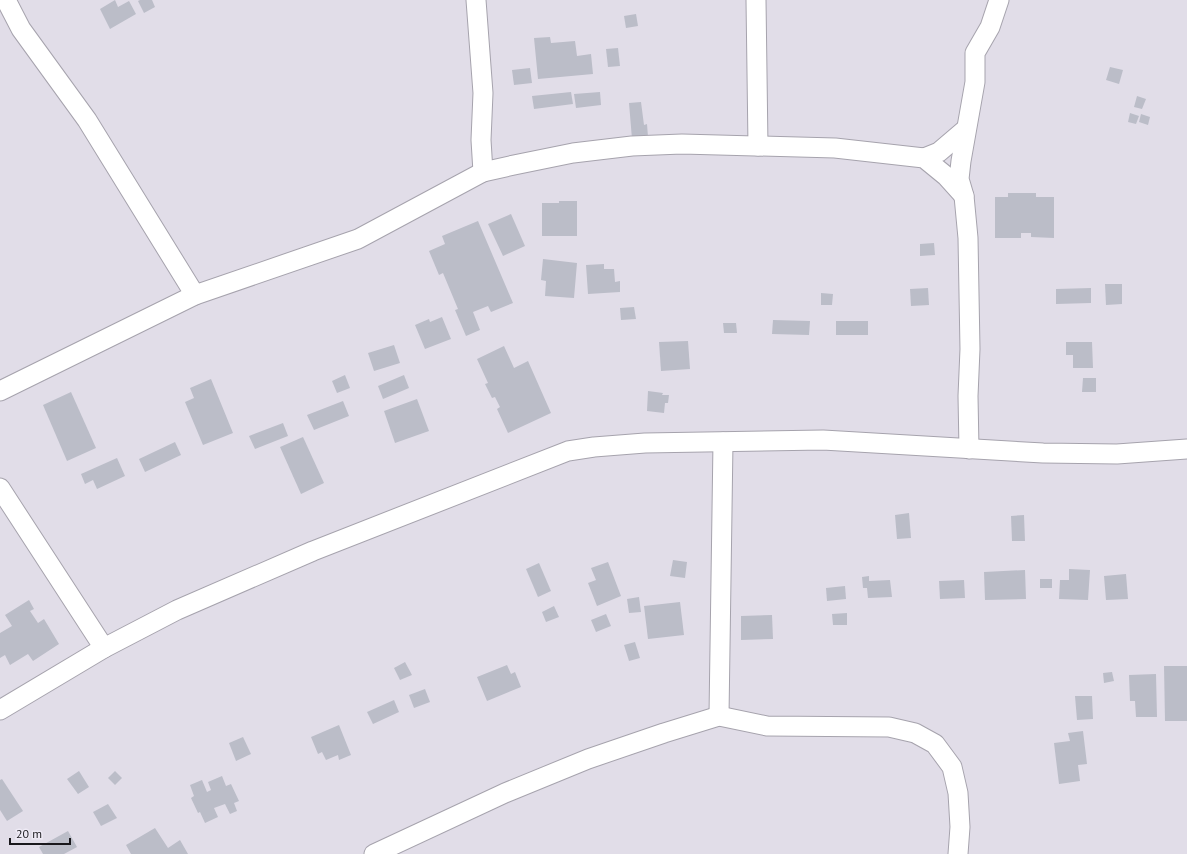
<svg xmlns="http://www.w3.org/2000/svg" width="1187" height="854" viewBox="0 0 1187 854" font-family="'PT Sans',sans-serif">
<rect width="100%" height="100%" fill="#e1dde8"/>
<g fill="#bbbdc8">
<polygon points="115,0 118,7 129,1 136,14 110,29 100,9"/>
<polygon points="140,0 152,0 155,7 144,13 138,1"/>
<polygon points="636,14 638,26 626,28 624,16"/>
<polygon points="550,37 551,43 575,41 577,56 591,54 593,74 538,79 534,38"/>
<polygon points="618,48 620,66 608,67 606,49"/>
<polygon points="1110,67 1123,70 1119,84 1106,80"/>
<polygon points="530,68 532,83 514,85 512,70"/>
<polygon points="571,92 573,104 534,109 532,96"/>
<polygon points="600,92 601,105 576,108 574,94"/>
<polygon points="1137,96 1146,99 1142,109 1134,107"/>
<polygon points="641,102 644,125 647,124 648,137 632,139 629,103"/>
<polygon points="1130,113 1139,116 1136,124 1128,122"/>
<polygon points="1141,114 1150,117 1148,125 1139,122"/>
<polygon points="1008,193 1036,193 1036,197 1054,197 1054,238 1031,237 1031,233 1021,233 1021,238 995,238 995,197 1008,197"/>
<polygon points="559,201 577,201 577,236 542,236 542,203 559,203"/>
<polygon points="511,214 525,246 503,256 488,224"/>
<polygon points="478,221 513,303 491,312 488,306 473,312 480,330 466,336 455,310 458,309 443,273 439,275 429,251 445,244 442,236"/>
<polygon points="934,243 935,255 920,256 920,244"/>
<polygon points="543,259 577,263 574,298 545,296 546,281 541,280"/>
<polygon points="604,264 604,269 614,269 615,282 620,281 620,292 588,294 586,265"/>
<polygon points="1105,284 1122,284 1122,304 1106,305"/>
<polygon points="928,288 929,305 911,306 910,289"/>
<polygon points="1091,288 1091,303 1056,304 1056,289"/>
<polygon points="821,293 833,294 832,305 821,305"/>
<polygon points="634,307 636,319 621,320 620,308"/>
<polygon points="442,317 451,339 425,349 415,325 429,319 430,322"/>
<polygon points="773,320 810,321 809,335 772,334"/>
<rect x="836" y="321" width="32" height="14"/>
<polygon points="723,323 736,323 737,333 724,333"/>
<polygon points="688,341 690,369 661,371 659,342"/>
<polygon points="1066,342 1092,342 1093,368 1073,368 1073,355 1066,355"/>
<polygon points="394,345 400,363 374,371 368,353"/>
<polygon points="504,346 514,368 528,361 551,413 508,433 497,409 500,407 495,397 492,398 485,384 488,383 477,359"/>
<polygon points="345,375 350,388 337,393 332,381"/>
<polygon points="404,375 409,388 383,399 378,386"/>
<polygon points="1083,378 1096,378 1096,392 1082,392"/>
<polygon points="211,379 233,433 203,445 185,402 194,398 190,388"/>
<polygon points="648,391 663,393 662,395 669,395 668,403 665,403 664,413 647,411"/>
<polygon points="71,392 96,448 67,461 43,405"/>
<polygon points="417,399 429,431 395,443 384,411"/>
<polygon points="343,401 349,416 314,430 307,415"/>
<polygon points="283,423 288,436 255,449 249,436"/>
<polygon points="303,437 324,483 301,494 280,447"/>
<polygon points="175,442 181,455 145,472 139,459"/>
<polygon points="117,458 125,476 97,489 93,480 85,484 81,474"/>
<polygon points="909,513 911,538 897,539 895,515"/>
<polygon points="1024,515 1025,541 1012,541 1011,516"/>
<polygon points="673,560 687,562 685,578 670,576"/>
<polygon points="608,562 621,596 597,606 588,583 596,580 591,568"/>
<polygon points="539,563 551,591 538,597 526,569"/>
<polygon points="1069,569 1090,570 1088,600 1059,599 1060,580 1069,580"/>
<polygon points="1025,570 1026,599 985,600 984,572"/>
<polygon points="1126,574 1128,599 1106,600 1104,576"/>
<polygon points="869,576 869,581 890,580 892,597 868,598 867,588 863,588 862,577"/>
<rect x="1040" y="579" width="12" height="9"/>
<polygon points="964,580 965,598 940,599 939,581"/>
<polygon points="845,586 846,599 827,601 826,588"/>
<polygon points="639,597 641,612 629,613 627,599"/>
<polygon points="29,600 34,609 30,611 38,623 44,619 59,644 33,661 28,654 10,665 5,655 0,658 0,633 12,626 5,615"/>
<polygon points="680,602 684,635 648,639 644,606"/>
<polygon points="554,606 559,617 546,622 542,612"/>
<polygon points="847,613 847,625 833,625 832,614"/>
<polygon points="606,614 611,626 596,632 591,620"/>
<polygon points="772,615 773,639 741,640 741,616"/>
<polygon points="635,642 640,658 629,661 624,645"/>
<polygon points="405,662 412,675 400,680 394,668"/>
<polygon points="507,665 511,674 515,672 521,687 487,701 477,677"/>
<polygon points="1164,666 1187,666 1187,721 1165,721"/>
<polygon points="1112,672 1114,681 1104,683 1103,673"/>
<polygon points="1156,674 1157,717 1136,717 1135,701 1130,701 1129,675"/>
<polygon points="425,689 430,702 414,708 409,695"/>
<polygon points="1075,696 1092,696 1093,719 1077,720"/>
<polygon points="394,700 399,712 373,724 367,712"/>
<polygon points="339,725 351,755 339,760 338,755 326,760 322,752 318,754 311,737"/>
<polygon points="1083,731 1087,764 1078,765 1080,781 1059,784 1054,743 1070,741 1068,733"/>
<polygon points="243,737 251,754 236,761 229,743"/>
<polygon points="79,771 89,787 78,794 67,779"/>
<polygon points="115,771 122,778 115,785 108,778"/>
<polygon points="222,776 226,786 231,784 239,801 234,803 237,811 230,814 225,804 214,808 218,817 205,823 200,812 198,813 191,798 194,796 190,785 202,780 207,792 211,790 208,782"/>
<polygon points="2,779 23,811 7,821 0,810 0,780"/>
<polygon points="108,804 117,818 101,826 93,812"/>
<polygon points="155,828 168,848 180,840 188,854 131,854 126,845"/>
<polygon points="68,831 77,847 64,854 43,854 39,847"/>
</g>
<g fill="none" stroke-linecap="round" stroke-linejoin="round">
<g stroke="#a6a3ad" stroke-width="21">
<g id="street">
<polyline points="6,0 21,29 87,120 195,295"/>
<polyline points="476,0 483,93 481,140 483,172"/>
<polyline points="756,0 758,146"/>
<polyline points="924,158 939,152 966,129"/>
<polyline points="0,391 195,295 358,239 483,172 514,165 573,153 632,146 682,144 835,148 924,158 946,176 964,196"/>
<polyline points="969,449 968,396 970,349 968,238 964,196 959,179 961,161 975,82 975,53 990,27 999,0"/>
<polyline points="0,488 104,648"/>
<polyline points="0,710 104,648 177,610 313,551 568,451 594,447 645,443 823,440 1043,453 1117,454 1187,449"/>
<polyline points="719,716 723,442"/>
<polyline points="374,854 505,793 588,759 664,733 719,716 767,726 889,727 915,733 935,744 952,767 958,793 960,827 958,854"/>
</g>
</g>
<use href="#street" stroke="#fff" stroke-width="19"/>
</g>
<path d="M10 838v6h60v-6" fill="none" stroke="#19181c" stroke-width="2"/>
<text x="16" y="838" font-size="12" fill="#19181c" stroke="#eeeaf5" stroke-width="3" paint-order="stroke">20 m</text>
</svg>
